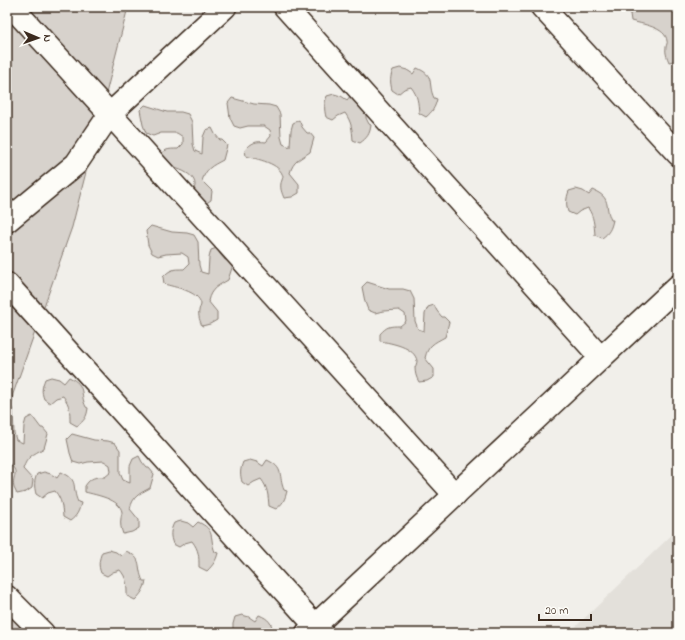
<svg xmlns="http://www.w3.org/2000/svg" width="685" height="640" viewBox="0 0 685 640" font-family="'Indie Flower',sans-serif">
<rect width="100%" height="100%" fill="#f1efea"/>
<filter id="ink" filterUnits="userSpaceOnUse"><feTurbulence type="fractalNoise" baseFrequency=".025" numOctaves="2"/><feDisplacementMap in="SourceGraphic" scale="8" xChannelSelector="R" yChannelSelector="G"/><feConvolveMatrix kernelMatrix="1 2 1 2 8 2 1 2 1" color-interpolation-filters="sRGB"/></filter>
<g filter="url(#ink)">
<polygon fill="#e3e0da" points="678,529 678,633 569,633"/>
<g fill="#d7d2cc" stroke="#897e75">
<path d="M 7,7 L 128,7 L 72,227 L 13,394 L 11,407 L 13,410 L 14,433 L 16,440 L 23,443 L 24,426 L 26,419 L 32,416 L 41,428 L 43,428 L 48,434 L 44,448 C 33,455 27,456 23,469 L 33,480 L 32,488 L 26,492 L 17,494 C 16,492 15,490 14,488 C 11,474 22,474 7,461 Z"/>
<path d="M 639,7 L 667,7 L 668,9 L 675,11 L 675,7 L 678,7 L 678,29 L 675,38 L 678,41 L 678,60 L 669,62 C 667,57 665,53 666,47 C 666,46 668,42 667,41 C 666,27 641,24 631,21 L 630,14 L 635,8 Z"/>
<path d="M 400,68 L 407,70 L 413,74 L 417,68 C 436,76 427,83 434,98 L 437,99 C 435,108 432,112 426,117 L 419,113 C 418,102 418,96 411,87 L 404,89 L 398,94 L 392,90 C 390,82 390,77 393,70 Z"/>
<path d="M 334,94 L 341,96 L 347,100 L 351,95 L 366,110 L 366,118 L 369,124 L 371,125 C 370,134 367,138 360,143 L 353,140 C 352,129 352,123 345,113 L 338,116 L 333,120 L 326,117 C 324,109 324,104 327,96 Z"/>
<path d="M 232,98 L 254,104 L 269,105 L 276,107 L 280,114 L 281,137 L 283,144 L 290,147 L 291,130 L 293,123 L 299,120 L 302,127 L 307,133 L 310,133 L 314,138 L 310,152 C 300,159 293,161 290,173 L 299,184 L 299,193 L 292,197 L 284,198 C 282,193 280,189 281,183 C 281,183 283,177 283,177 C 281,163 256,159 246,156 L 245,150 C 252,142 256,141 266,142 L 271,136 L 270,130 L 264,126 L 248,126 L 240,128 L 234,126 L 230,118 L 228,103 Z"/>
<path d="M 145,105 L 167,112 L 181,112 L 188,114 L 192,122 L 193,144 L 195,151 L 202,154 L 203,137 L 206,130 L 212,128 L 215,134 L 220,140 L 222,140 L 227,145 L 223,160 C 212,166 206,168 202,181 L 212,191 L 211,200 L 205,204 L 193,192 C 194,189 195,187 195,185 C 195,171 169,166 158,164 L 158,157 C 164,149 168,149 178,149 L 183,144 L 183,137 L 177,133 L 161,133 L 153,136 L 146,133 L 143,125 L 140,110 Z"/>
<path d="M 576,189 L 583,191 L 589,195 L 593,190 C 612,198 604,205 611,220 L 613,220 C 611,229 609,233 602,238 L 595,235 C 594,224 594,217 588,208 L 580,211 L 575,215 L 568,212 C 566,204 566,199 569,191 Z"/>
<path d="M 151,226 L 172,232 L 187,233 L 194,235 L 198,242 L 199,265 L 201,272 L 208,274 L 209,258 L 211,250 L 217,248 L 220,254 L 225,260 L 228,260 L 233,265 L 228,280 C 218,286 211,288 208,301 L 217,312 L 217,320 L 210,324 L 202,326 C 200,321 198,316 199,311 C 199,308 201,307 201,304 C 199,291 174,287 164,284 L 163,277 C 170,269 174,269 184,269 L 189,264 L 188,257 L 182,253 L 166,254 L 158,256 L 152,253 L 148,245 L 146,231 Z"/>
<path d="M 367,282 L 389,289 L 403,289 L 410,291 L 414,299 L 415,321 L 418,329 L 424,331 L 425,314 L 428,307 L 434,305 L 437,311 L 442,317 L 444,317 L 449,322 L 445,337 C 434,343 428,345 425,358 L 434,369 L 434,377 L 427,381 L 419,382 C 416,377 415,373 415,367 C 416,366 417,362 417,361 C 415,347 391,343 380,341 L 380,334 C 387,326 390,326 400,326 L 406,321 L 405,314 L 399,310 L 383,311 L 375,313 L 368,310 L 365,302 L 362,287 Z"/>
<path d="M 51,377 L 59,379 L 64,383 L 69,377 C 87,386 79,393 86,407 L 88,408 C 87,417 84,421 77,426 L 70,422 C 70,411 70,405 63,396 L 56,398 L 50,403 L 44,399 C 41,391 42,387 45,379 Z"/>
<path d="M 72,434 L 94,440 L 108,441 L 115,443 L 120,450 L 120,473 L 123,480 L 130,483 L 130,466 L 133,459 L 139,456 L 142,462 L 147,468 L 149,468 L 154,474 L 150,488 C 139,494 133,496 130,509 L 139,520 L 139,528 L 132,532 L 123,534 C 121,529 120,524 121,518 C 121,518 122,513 122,512 C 120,499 96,495 85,492 L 85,486 C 91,477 95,477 105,477 L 111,472 L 110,465 L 104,461 L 88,462 L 80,464 L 73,462 L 70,453 L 67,439 Z"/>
<path d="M 250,460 L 257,462 L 263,466 L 267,460 C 285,468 278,476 284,490 L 287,491 C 285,499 283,504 276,509 L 269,506 C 268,495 268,488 261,479 L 254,482 L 248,486 L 242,482 C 240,474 240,470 243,462 Z"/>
<path d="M 44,472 L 51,474 L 57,478 L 61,472 C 80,480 71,487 78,502 L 81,503 C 79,511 77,516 70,521 L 63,517 C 62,506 62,500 55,491 L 48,493 L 42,498 L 36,494 C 34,486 34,481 37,474 Z"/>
<path d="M 181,521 L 188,523 L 193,527 L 198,522 C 216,530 209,537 215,552 L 218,553 C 216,561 213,565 207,571 L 199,567 C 199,556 199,550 192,541 L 185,543 L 179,547 L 173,544 C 170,536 170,531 174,523 Z"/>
<path d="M 109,550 L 116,552 L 121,556 L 126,551 C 144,559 136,566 143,581 L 146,581 C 144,590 141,594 135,600 L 127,596 C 127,585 127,578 120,570 L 113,572 L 107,576 L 101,573 C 98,565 99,560 102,552 Z"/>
<path d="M 7,615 C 16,619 20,623 20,633 L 7,633 Z"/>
<path d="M 242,615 L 249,617 L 255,621 L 259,615 C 269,619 272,623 273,633 L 233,633 L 233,624 L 235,617 Z"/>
</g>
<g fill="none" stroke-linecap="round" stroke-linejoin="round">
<g stroke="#3b2a1e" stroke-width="25">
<g id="minor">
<polyline points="225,7 110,114 455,495"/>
<polyline points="285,7 601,358"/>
<polyline points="542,7 678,154"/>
<polyline points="7,221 76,164 110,114 12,7"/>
<polyline points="7,284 322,633"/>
<polyline points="7,597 43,633"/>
<polyline points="307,633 678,286"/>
</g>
</g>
<use href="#minor" stroke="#fdfcf7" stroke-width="22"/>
</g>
</g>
<rect width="685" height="640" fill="none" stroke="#fdfcf7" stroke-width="24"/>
<rect x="12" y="12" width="661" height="616" fill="none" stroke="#3b2a1e" stroke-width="1.5" filter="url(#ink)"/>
<g transform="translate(38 38) rotate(92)" stroke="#fdfcf7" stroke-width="3" paint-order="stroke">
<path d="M0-3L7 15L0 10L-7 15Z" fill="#3b2a1e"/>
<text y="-6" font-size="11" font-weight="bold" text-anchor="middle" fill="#3b2a1e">N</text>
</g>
<path d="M539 614v6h52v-6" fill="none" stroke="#3b2a1e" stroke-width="2"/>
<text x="545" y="614" font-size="12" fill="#3b2a1e" stroke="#fdfcf7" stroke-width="3" paint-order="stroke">20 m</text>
</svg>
